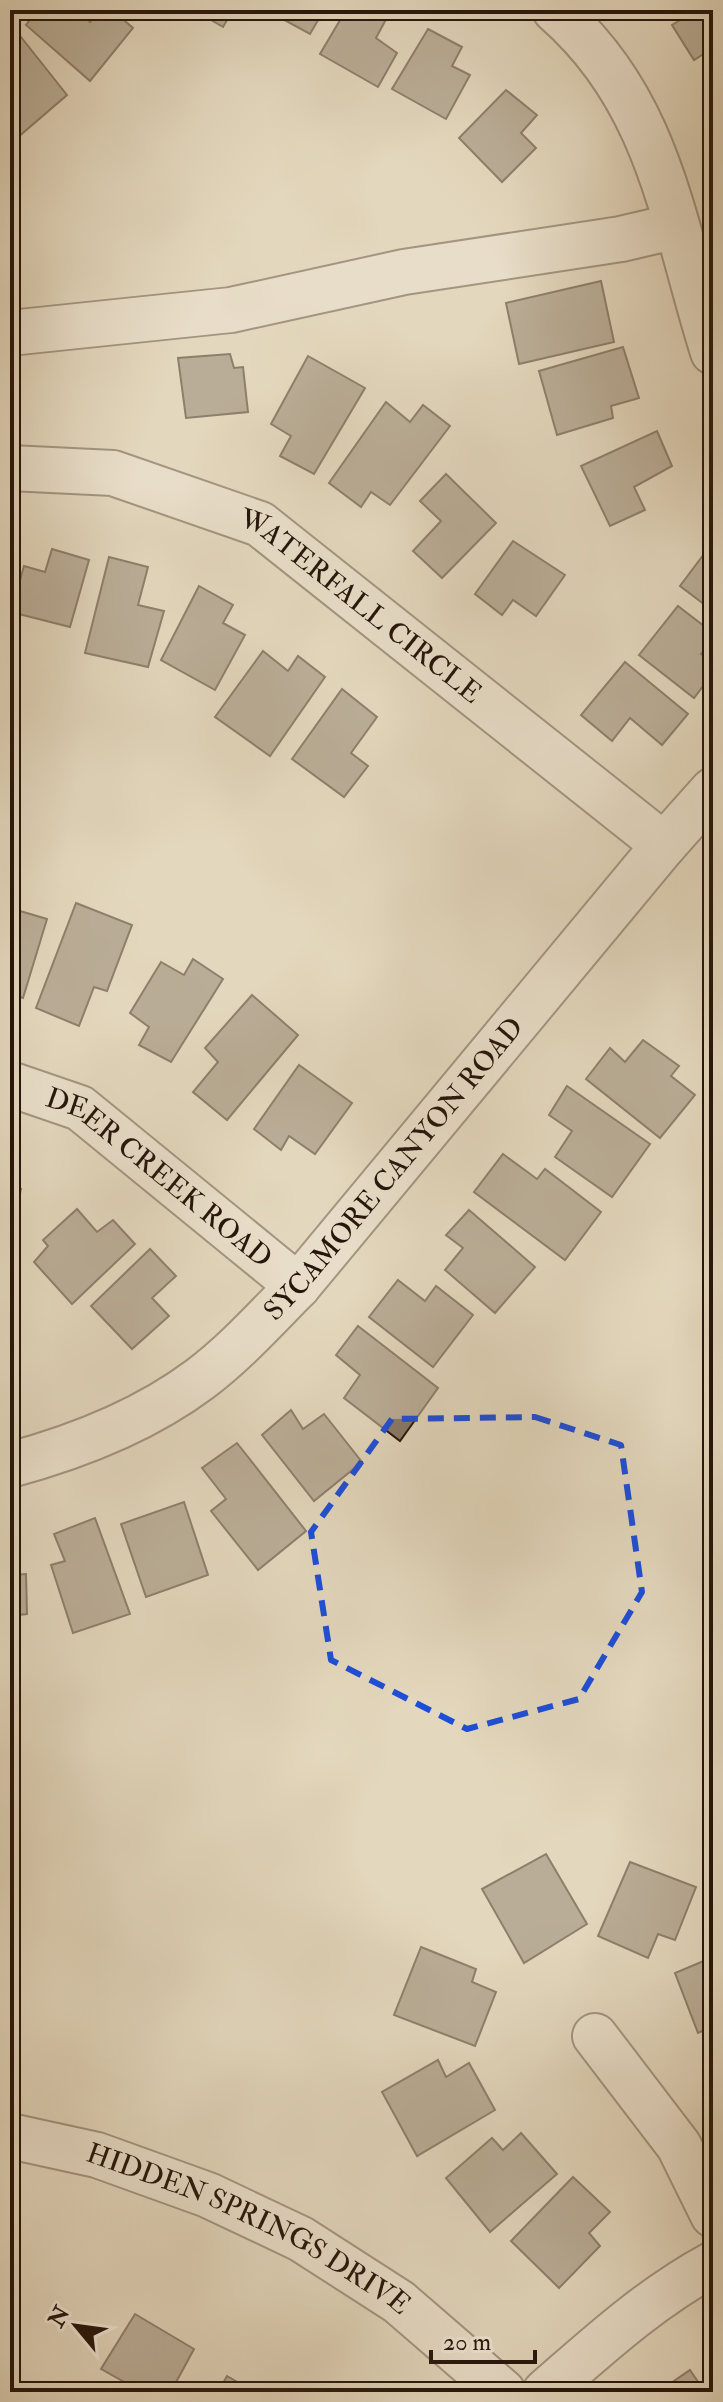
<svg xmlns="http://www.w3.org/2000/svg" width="723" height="2402" viewBox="0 0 723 2402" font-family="'IM FELL Double Pica',serif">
<rect width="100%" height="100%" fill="#e3d7bd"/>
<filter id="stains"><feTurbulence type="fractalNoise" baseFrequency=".0025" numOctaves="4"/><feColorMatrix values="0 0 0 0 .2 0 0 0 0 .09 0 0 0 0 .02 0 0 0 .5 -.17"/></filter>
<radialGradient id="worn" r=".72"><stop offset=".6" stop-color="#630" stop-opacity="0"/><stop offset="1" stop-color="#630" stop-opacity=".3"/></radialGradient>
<g fill="#887a68" stroke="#26150b" stroke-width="2">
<polygon points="38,10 77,10 90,22 100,10 112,10 133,28 90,81 26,25"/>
<polygon points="194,10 233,10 223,27"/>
<polygon points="266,10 324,10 310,34"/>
<polygon points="346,10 391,10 376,38 397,53 378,87 320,54"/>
<polygon points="681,10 713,10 713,48 694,60 672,25 685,17"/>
<polygon points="428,29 462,47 452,66 470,75 446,119 392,89"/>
<polygon points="17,32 67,95 17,138 10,130 10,37"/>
<polygon points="713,89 713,109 705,93"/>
<polygon points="506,90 537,115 521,133 536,148 502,182 459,138"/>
<polygon points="601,281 614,342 519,364 506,303"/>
<polygon points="623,347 639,398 611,406 613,418 557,435 539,371"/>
<polygon points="230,354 234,368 243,367 248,412 186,418 178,358"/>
<polygon points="308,356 365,388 314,474 280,456 291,436 271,424"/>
<polygon points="386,402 410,422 423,405 450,426 390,505 371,492 361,507 329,483"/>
<polygon points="657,431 672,466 634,487 645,510 610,526 581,466"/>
<polygon points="446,474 496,523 442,578 413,551 441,521 420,501"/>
<polygon points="513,541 565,575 536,616 513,600 502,615 475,594"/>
<polygon points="713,542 713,611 680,586"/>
<polygon points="52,549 89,560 70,627 11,612 24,566 45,572"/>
<polygon points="109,557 148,567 138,605 164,611 148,667 85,653"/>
<polygon points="199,586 233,605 223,623 245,635 215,690 161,660"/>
<polygon points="678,606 713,633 713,640 701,654 713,662 713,673 694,698 639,655"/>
<polygon points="263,651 288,671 298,656 325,677 270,756 215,717"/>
<polygon points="625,662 688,714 662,745 630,718 612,741 581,715"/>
<polygon points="342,689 377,717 351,753 368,766 344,797 292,759"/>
<polygon points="76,903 132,925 107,991 94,987 79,1026 36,1008"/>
<polygon points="10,908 47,919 23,998 10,994"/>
<polygon points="193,959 223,979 171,1062 139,1045 149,1027 130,1013 161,962 184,975"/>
<polygon points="252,995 298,1035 227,1120 193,1092 218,1062 205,1048"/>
<polygon points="643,1040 679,1066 671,1076 695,1095 660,1138 586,1079 610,1048 625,1062"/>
<polygon points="299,1065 352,1103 315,1154 289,1136 281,1150 254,1129"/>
<polygon points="567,1086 650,1144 612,1197 555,1157 572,1131 549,1115"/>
<polygon points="503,1154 537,1179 545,1169 601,1212 565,1260 474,1192"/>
<polygon points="10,1188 21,1189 10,1241"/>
<polygon points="77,1209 97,1232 113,1220 135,1244 72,1304 34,1262 48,1246 43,1240"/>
<polygon points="469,1210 535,1267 495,1313 445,1270 463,1248 446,1235"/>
<polygon points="150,1249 176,1276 152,1298 169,1316 132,1349 91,1306"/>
<polygon points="398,1280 425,1301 436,1286 473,1315 433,1367 369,1317"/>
<polygon points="358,1326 438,1388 400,1441 344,1398 360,1375 336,1355"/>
<polygon points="291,1410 303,1429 324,1414 362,1462 314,1501 262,1435"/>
<polygon points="237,1443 306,1531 258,1570 211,1511 226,1499 202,1468"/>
<polygon points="184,1502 208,1575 146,1597 121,1524"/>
<polygon points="95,1518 130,1614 73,1633 51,1565 65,1561 54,1534"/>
<polygon points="26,1574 27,1614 18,1615 19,1639 10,1640 10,1575"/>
<polygon points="546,1854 587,1924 524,1963 482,1889"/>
<polygon points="630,1862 696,1887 675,1940 658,1934 648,1958 598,1936"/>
<polygon points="421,1947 476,1969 472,1982 496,1992 475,2046 394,2015"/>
<polygon points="713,1957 713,2026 698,2033 675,1973"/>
<polygon points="438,2060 446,2077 469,2063 495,2110 417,2156 382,2092"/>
<polygon points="521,2133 557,2174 490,2232 446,2178 492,2138 503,2150"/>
<polygon points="573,2177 610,2212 589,2233 600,2246 559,2288 511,2241"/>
<polygon points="135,2314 194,2349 174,2386 183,2392 120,2392 126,2383 101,2369"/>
<polygon points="690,2370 705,2392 658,2392"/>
<polygon points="227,2376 255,2392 218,2392"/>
</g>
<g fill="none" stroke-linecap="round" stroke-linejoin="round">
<g stroke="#554638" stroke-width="48">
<g id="minor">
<path d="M 555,10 C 661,102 673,226 713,352"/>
<polyline points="10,333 231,310 404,272 621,239 677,226"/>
<path id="s1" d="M 10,468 L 113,473 L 260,524 L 664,845"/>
<path id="s2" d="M 10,1084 L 80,1108 L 298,1286"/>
<path id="s3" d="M 10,1465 C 77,1447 144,1421 200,1379 C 236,1352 267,1317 298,1286 L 664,845 L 713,790"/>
<polyline points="595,2036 679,2146 713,2215"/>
<path id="s4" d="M 10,2136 L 97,2155 L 208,2195 L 301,2239 L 399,2302 L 503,2392"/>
<path d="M 545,2392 C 599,2345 650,2298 713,2264"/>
</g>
</g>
<use href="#minor" stroke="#ede5d4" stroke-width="44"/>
</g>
<path d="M0 0H723V2402H0ZM 535,1417 L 621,1445 L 642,1592 L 579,1699 L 467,1729 L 331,1660 L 311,1532 L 392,1419 Z" fill="#e3d7bd" fill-opacity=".55" fill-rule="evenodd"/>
<path fill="none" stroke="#1d4ed8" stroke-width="6" stroke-dasharray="16 10" stroke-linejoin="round" d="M 535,1417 L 621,1445 L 642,1592 L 579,1699 L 467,1729 L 331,1660 L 311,1532 L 392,1419 Z"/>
<g text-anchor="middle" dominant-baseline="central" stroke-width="8" stroke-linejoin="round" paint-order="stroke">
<g font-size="28" fill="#26150b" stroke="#ede5d4">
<text stroke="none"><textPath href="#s1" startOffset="388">WATERFALL CIRCLE</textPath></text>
<text stroke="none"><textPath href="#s3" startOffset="496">SYCAMORE CANYON ROAD</textPath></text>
<text stroke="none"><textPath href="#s2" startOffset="178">DEER CREEK ROAD</textPath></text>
<text stroke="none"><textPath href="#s4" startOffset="258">HIDDEN SPRINGS DRIVE</textPath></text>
</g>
</g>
<rect width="723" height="2402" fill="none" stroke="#e3d7bd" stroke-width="40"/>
<rect x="12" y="12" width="699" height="2378" fill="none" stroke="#26150b" stroke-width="4"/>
<rect x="20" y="20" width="683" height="2362" fill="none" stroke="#26150b" stroke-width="2"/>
<g transform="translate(76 2326) rotate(299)" stroke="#ede5d4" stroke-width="6" paint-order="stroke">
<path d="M0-6L14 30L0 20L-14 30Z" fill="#26150b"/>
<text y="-12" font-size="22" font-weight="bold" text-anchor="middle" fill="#26150b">N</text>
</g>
<path d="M431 2350v12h104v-12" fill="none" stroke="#26150b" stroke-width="4"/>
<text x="443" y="2350" font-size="24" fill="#26150b" stroke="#ede5d4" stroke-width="6" paint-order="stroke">20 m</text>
<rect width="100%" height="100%" filter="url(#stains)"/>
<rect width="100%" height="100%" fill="url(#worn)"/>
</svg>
